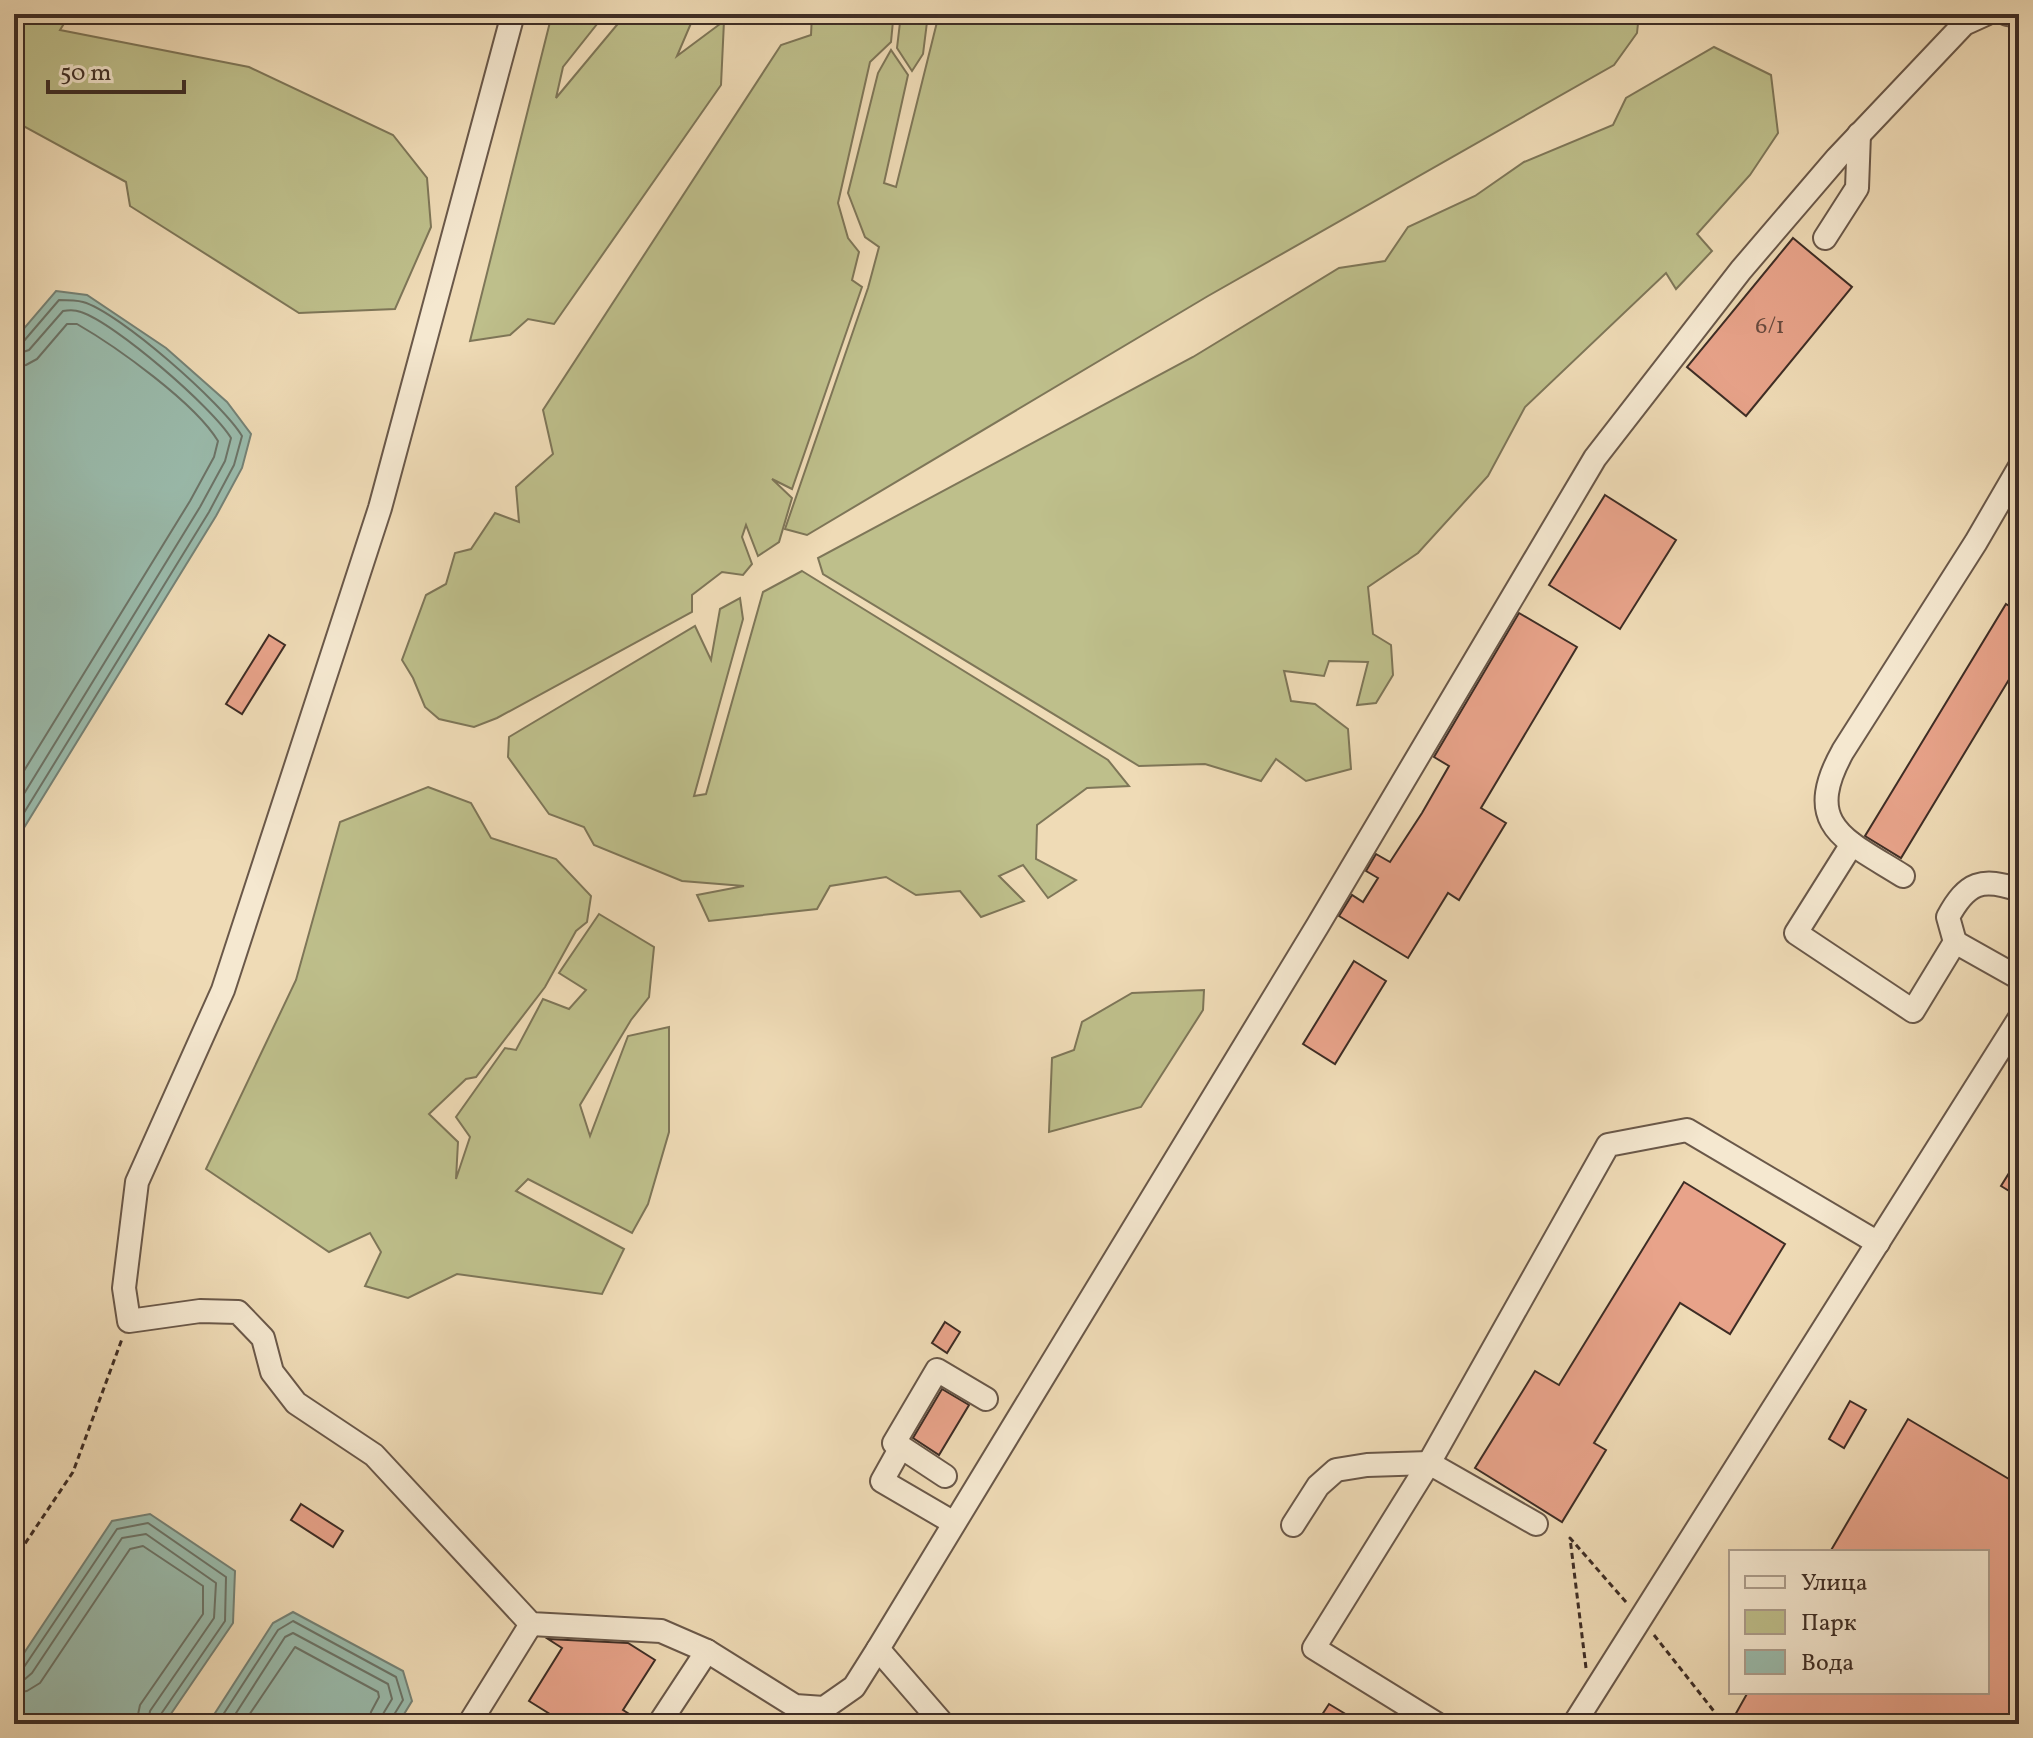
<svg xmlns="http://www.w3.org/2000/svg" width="2033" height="1738" viewBox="0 0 2033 1738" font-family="Vollkorn,serif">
<rect width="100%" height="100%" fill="#efdbb6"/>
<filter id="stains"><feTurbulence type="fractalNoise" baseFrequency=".0025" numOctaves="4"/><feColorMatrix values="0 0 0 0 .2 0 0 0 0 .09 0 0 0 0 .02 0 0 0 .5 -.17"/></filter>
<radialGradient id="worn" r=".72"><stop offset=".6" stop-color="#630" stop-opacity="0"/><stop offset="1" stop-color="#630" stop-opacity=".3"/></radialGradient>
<g fill="#bebf8b" stroke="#7e7658" stroke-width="2">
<polygon points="14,14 70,14 60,30 249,67 393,135 427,178 431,227 395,309 299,313 130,206 126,182 14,121"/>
<polygon points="552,14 605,14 563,67 556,98 626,14 695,14 677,56 724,21 721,85 554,324 528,319 510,335 470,341"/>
<polygon points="812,14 885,14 893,21 891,42 870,62 838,203 848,238 859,252 852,280 862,287 792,489 772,479 792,498 779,542 758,556 746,525 742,537 752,564 743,575 722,572 692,595 692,612 497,718 474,727 439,719 425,707 413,678 402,660 426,595 446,584 455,553 471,549 495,513 519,522 516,487 553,454 543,410 781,45 811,35"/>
<polygon points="901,14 928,14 923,54 912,71 897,48"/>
<polygon points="939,14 1639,14 1637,33 1614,65 1208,296 807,535 785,529 868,288 879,247 865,237 848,193 878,73 891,50 908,75 884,183 896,187"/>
<polygon points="1714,47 1771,75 1778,133 1750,175 1697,234 1712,251 1676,289 1666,273 1525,407 1488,476 1418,553 1368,587 1373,634 1391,645 1393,675 1376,703 1357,705 1368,662 1329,661 1324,676 1284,671 1291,701 1315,704 1348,729 1351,769 1306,781 1276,759 1261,781 1205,764 1139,766 823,574 818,558 1193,357 1339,268 1385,261 1408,227 1475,196 1524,162 1613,125 1626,98"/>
<polygon points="802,571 1108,760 1129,786 1087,788 1037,825 1036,859 1076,880 1048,898 1023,865 999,876 1024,901 981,917 960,891 916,895 886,877 830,886 817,909 709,921 697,895 744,886 682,881 594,845 584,827 549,814 508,757 509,737 695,626 711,660 720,609 740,598 743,619 694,796 706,794 763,592"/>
<polygon points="428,787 471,803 491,838 556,859 591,896 587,922 576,931 545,987 476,1077 466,1079 429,1114 458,1142 456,1179 470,1137 456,1117 505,1048 516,1050 543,999 569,1009 586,990 559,973 599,914 654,947 649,997 631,1020 580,1105 590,1136 628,1036 669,1027 669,1132 648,1204 632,1233 528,1179 516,1191 624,1249 602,1294 457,1274 408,1298 365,1286 381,1252 370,1233 329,1252 206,1169 296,980 340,822"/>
<polygon points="1204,990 1203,1010 1141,1107 1049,1132 1052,1058 1074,1050 1082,1022 1132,993"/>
</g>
<g fill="#9abbac" stroke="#758276" stroke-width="2">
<polygon points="56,291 87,295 166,348 227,402 251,434 242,468 216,516 14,844 14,340"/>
<polygon points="150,1514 235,1571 233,1623 164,1724 14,1724 14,1668 112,1521"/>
<polygon points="293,1612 403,1671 412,1701 398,1724 208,1724 273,1623"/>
</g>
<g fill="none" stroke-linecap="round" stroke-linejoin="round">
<g stroke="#6c7468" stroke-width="2">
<path d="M 14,345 L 23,342 L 59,300 C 66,300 76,300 83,302 C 119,312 223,404 242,436 L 234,465 L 209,512 L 14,829"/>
<path d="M 14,355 L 29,350 L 63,311 C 68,310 76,310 81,312 C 115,323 213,408 231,438 L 225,461 L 200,507 L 14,810"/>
<path d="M 14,367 L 26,365 L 37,359 L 67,324 L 77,324 C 117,347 195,403 218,441 L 214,457 L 190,501 L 14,787"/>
<polyline points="14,1671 24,1667 117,1529 148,1523 226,1577 225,1621 159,1717 158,1724"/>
<polyline points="14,1681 25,1679 32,1673 122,1538 146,1534 216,1583 214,1618 150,1711 148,1724"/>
<polyline points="14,1693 27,1691 40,1683 130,1549 143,1546 203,1586 203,1614 140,1705 136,1724"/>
<polyline points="217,1724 278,1630 293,1621 396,1677 403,1700 392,1718 392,1724"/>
<polyline points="229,1724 285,1637 293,1633 388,1684 392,1699 383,1714 381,1724"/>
<polyline points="243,1724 295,1647 378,1692 379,1697 371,1712 369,1724"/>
</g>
</g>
<g fill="#e8a38a" stroke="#3e2d25" stroke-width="2">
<polygon points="1793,238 1852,287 1746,416 1687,367"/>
<polygon points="1605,495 1676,540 1620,629 1549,585"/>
<polygon points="2006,604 2019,612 2019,663 1901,858 1865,836"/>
<polygon points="1519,613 1577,647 1481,808 1506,823 1459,900 1448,893 1408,958 1339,916 1352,895 1363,902 1378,878 1366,871 1376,854 1390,862 1422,813 1449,766 1434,757"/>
<polygon points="269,635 285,645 242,714 226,704"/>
<polygon points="1354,961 1386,981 1335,1064 1303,1044"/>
<polygon points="2019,1157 2019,1197 2001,1186"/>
<polygon points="1684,1182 1785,1244 1730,1334 1680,1303 1594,1443 1606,1450 1562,1522 1475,1468 1535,1371 1559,1385"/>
<polygon points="945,1322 960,1332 947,1353 932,1343"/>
<polygon points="942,1389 969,1405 939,1455 913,1438"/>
<polygon points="1850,1401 1866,1410 1844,1448 1829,1439"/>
<polygon points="1908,1419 2019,1485 2019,1724 1730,1724 1748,1692 1987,1692 1987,1552 1830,1552"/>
<polygon points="301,1504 343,1531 333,1547 291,1520"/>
<polygon points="548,1639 628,1643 655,1660 623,1710 645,1724 566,1724 529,1701 562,1648"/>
<polygon points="1329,1704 1362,1724 1316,1724"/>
</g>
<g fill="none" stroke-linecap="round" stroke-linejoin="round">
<g stroke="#6a5849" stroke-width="26">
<g id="minor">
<polyline points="513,14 380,508 223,990 137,1182 124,1288 129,1321 200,1311 238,1312 263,1338 272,1372 296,1403 374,1455 531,1624 661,1631 707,1651 795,1706 824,1708 854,1687 878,1649 1318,925 1595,458 1741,270 1837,158 1964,24 1986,14"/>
<polyline points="2007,14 2019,16"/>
<polyline points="1825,238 1857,188 1859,134"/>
<polyline points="1852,844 1796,933 1913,1011 1955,942 2019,978"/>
<path d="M 1903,876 C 1846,840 1801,826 1843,751 L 1976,542 L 2019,468"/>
<path d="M 1955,942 L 1948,917 C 1967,882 1982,877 2019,890"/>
<polyline points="901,1447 945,1476"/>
<polyline points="954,1523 882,1481 901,1447 894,1443 937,1370 986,1399"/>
<polyline points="1293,1525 1318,1486 1336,1470 1367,1465 1429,1463 1536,1524"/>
<polyline points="878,1649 943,1724"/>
<polyline points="469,1724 531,1624"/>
<polyline points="659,1724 707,1651"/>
<polyline points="1437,1724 1314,1648 1429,1463 1608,1145 1687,1130 1878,1243"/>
<polyline points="1574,1724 2019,1019"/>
</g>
</g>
<g stroke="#3e2d25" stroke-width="3" stroke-dasharray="6 4" stroke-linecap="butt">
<polyline points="14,1560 73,1472 122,1339"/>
<polyline points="1654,1635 1724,1724"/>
<polyline points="1586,1668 1570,1538 1626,1602"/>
</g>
<use href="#minor" stroke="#f5e8d0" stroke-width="22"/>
</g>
<g text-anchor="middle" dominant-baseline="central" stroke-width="7" stroke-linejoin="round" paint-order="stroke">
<g font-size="24" fill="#684a3e">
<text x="1770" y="327">6/1</text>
</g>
</g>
<rect width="2033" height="1738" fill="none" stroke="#efdbb6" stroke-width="48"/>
<rect x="16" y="16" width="2001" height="1706" fill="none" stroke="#3e2d25" stroke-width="4"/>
<rect x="24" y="24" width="1985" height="1690" fill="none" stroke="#3e2d25" stroke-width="2"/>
<rect x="1729" y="1550" width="260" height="144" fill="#f5e8d0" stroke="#ac9d8c" stroke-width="2"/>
<rect x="1745" y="1576" width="40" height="12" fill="#f5e8d0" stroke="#ac9d8c" stroke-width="2"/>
<text x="1801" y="1590" font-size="24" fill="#3e2d25">Улица</text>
<rect x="1745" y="1610" width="40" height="24" fill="#bebf8b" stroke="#ac9d8c" stroke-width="2"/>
<text x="1801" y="1630" font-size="24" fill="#3e2d25">Парк</text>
<rect x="1745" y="1650" width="40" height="24" fill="#9abbac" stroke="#ac9d8c" stroke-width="2"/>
<text x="1801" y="1670" font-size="24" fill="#3e2d25">Вода</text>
<path d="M48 80v12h136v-12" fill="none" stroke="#3e2d25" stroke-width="4"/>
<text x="60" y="80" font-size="24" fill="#3e2d25" stroke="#f5e8d0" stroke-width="6" paint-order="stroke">50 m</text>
<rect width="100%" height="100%" filter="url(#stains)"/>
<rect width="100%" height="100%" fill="url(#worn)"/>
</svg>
